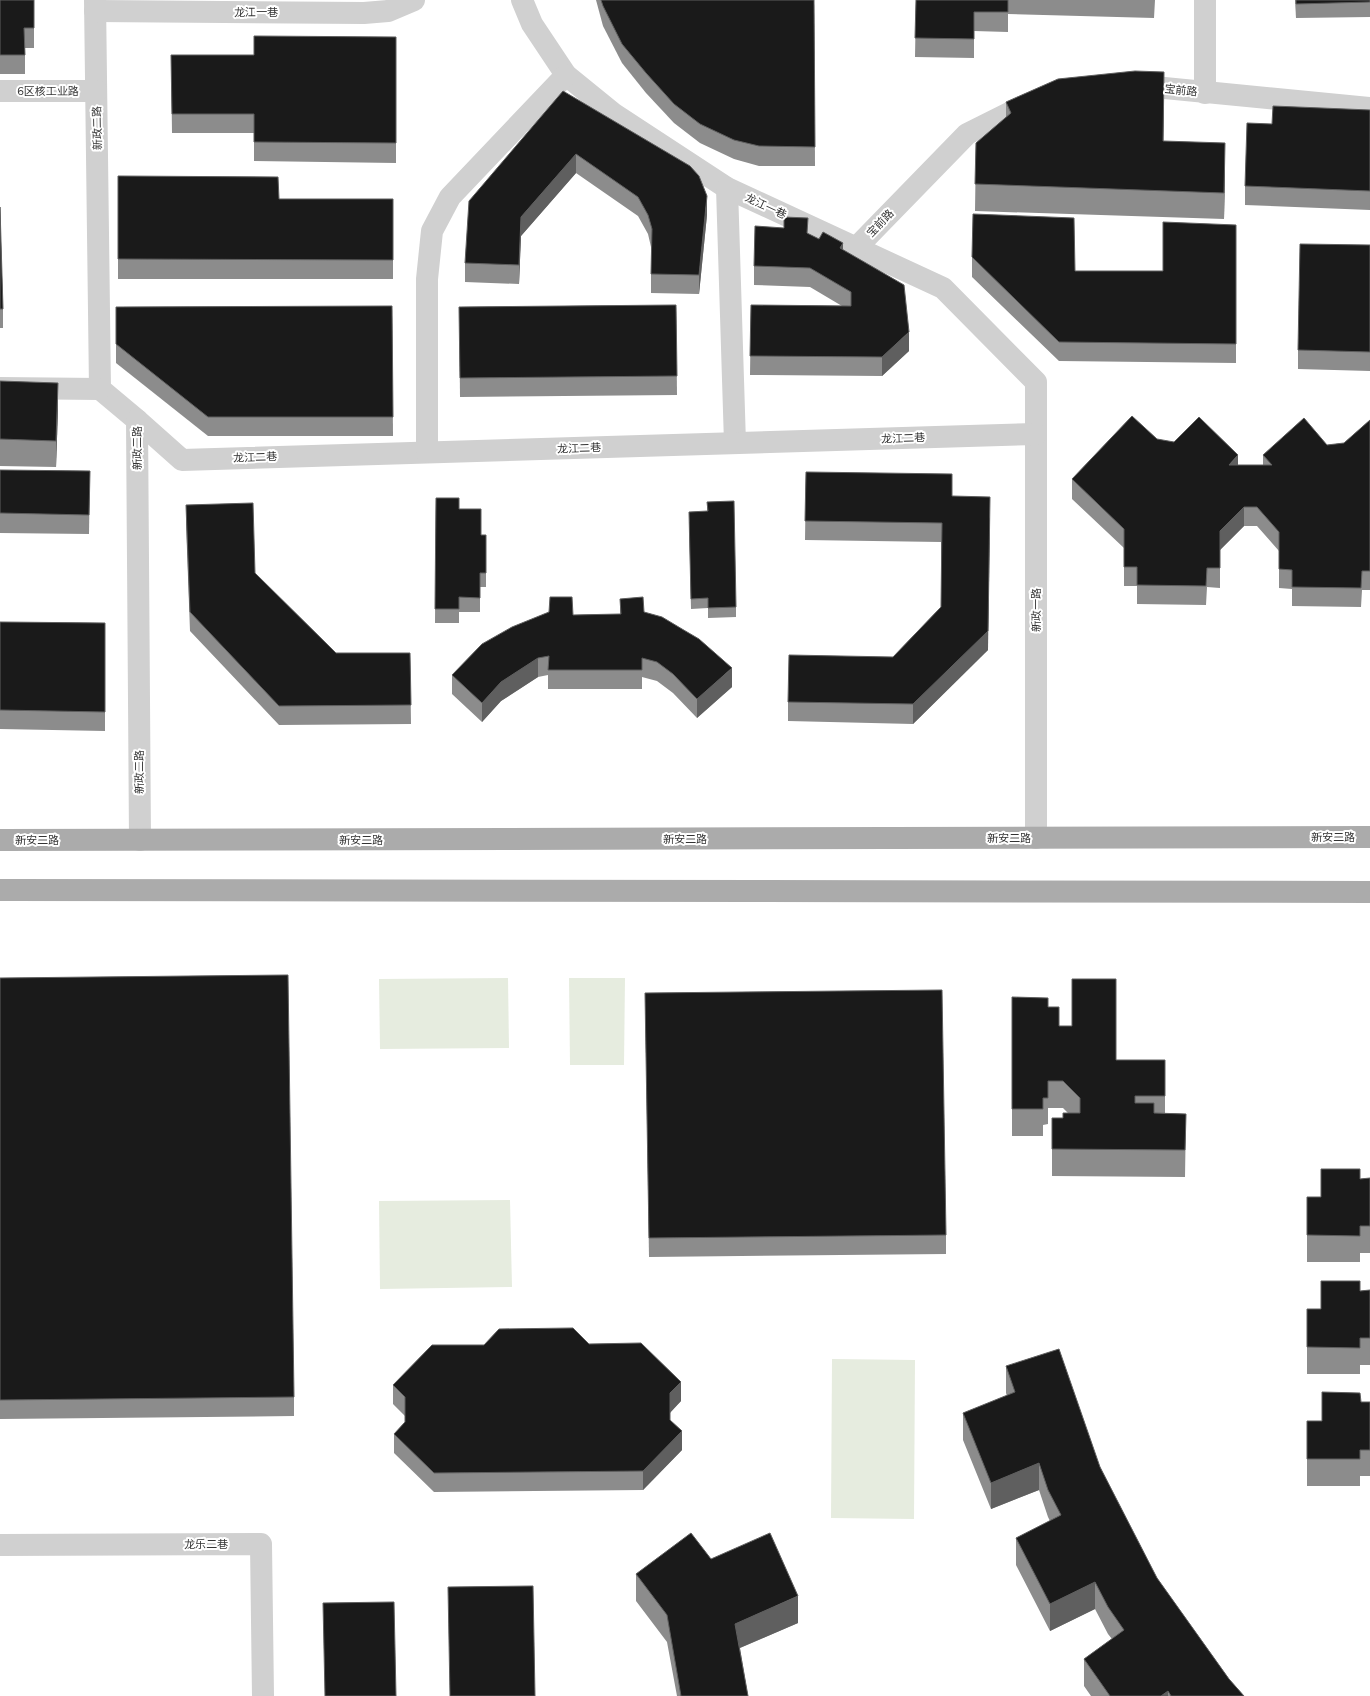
<svg xmlns="http://www.w3.org/2000/svg" width="1370" height="1696" viewBox="0 0 1370 1696" font-family="Mulish,'Noto Sans SC',sans-serif">
<rect width="100%" height="100%" fill="#fff"/>
<g fill="#e6ecdf">
<polygon points="508,978 509,1048 380,1049 379,979"/>
<polygon points="569,978 625,978 624,1065 570,1065"/>
<polygon points="510,1200 512,1287 380,1289 379,1201"/>
<polygon points="832,1359 915,1360 914,1519 831,1518"/>
</g>
<g fill="none" stroke-linecap="round" stroke-linejoin="round">
<g stroke="#d0d0d0" stroke-width="22">
<polyline points="95,0 100,389 137,420 140,840"/>
<polyline points="522,0 532,24 566,75 614,114 727,188 943,288 1036,382 1036,838"/>
<polyline points="95,11 364,13 388,11 414,0"/>
<polyline points="1134,85 1370,108"/>
<polyline points="0,91 96,91"/>
<polyline points="1205,93 1205,0"/>
<polyline points="727,188 735,443"/>
<polyline points="856,248 967,134 1021,107 1034,103"/>
<polyline points="0,388 100,389"/>
<polyline points="137,420 182,460 1036,434"/>
<polyline points="427,452 427,279 432,231 450,197 566,75"/>
<polyline points="0,1545 261,1544 263,1696"/>
</g>
<g stroke="#ababab" stroke-width="22">
<polyline points="0,840 1370,837"/>
<polyline points="0,890 1370,892"/>
</g>
</g>
<g fill="#8c8c8c">
<polygon points="0,0 34,28 34,48 25,48 25,74 0,74"/>
<polygon points="596,0 814,0 815,166 759,166 734,159 700,143 674,123 646,93 622,63 603,26"/>
<polygon points="916,0 1155,0 1154,18 1008,14 1008,32 974,31 974,58 915,57"/>
<polygon points="1295,0 1370,0 1370,17 1296,18"/>
<polygon points="396,37 396,163 254,161 254,133 172,133 171,55 254,55"/>
<polygon points="563,91 707,215 699,294 651,293 651,247 648,234 638,216 576,173 521,236 519,284 465,282 465,263"/>
<polygon points="1164,99 1163,141 1225,170 1224,219 975,211 976,143 1006,117 1006,102"/>
<polygon points="1370,110 1370,210 1245,205 1245,186 1272,124"/>
<polygon points="118,176 279,199 393,199 393,279 118,279"/>
<polygon points="0,207 3,309 3,328 0,328"/>
<polygon points="1236,225 1236,363 1059,361 972,277 972,257 1075,271 1163,271"/>
<polygon points="808,234 843,250 909,351 882,376 750,375 751,305 842,306 810,287 754,285 754,266"/>
<polygon points="1370,245 1370,371 1298,369 1298,350"/>
<polygon points="676,305 677,395 460,397 459,307"/>
<polygon points="392,306 393,436 208,436 116,363 116,307"/>
<polygon points="0,381 58,410 56,467 0,466"/>
<polygon points="1370,420 1370,590 1362,590 1361,607 1292,606 1292,589 1279,588 1279,551 1257,526 1244,526 1220,550 1220,588 1207,587 1206,605 1137,604 1137,586 1124,586 1124,548 1072,499 1072,479 1157,439 1238,465 1263,465 1263,455 1327,445 1344,443"/>
<polygon points="0,470 90,471 89,534 0,533"/>
<polygon points="806,472 952,496 988,650 913,724 788,721 788,702 893,657 941,607 941,542 805,540"/>
<polygon points="436,498 459,509 481,535 486,535 486,587 480,587 480,612 459,612 459,623 435,623"/>
<polygon points="707,502 736,607 736,617 708,618 708,608 691,609 689,522 707,511"/>
<polygon points="186,505 336,653 410,653 411,724 279,725 190,631 186,524"/>
<polygon points="620,599 644,612 732,687 697,718 673,693 657,681 642,677 642,689 548,689 548,675 538,677 501,701 482,722 452,694 452,675 573,615 620,614"/>
<polygon points="0,622 105,623 105,731 0,729"/>
<polygon points="0,978 294,1397 294,1416 0,1419"/>
<polygon points="645,993 946,1235 946,1254 649,1257"/>
<polygon points="1012,997 1116,1060 1165,1060 1165,1113 1186,1114 1185,1177 1052,1176 1052,1118 1063,1118 1068,1113 1063,1108 1048,1108 1048,1124 1043,1125 1043,1136 1012,1136"/>
<polygon points="1370,1178 1370,1253 1360,1253 1360,1262 1307,1262 1307,1197 1321,1197 1360,1179"/>
<polygon points="1370,1290 1370,1365 1360,1365 1360,1374 1307,1374 1307,1309 1321,1309 1360,1291"/>
<polygon points="589,1344 681,1401 670,1412 670,1420 682,1450 643,1490 434,1492 394,1453 394,1434 405,1423 405,1416 393,1404 393,1385"/>
<polygon points="1006,1366 1100,1467 1157,1578 1229,1679 1244,1696 1091,1696 1084,1686 1084,1659 1112,1639 1108,1634 1095,1609 1050,1631 1016,1565 1016,1538 1050,1521 1048,1517 1039,1490 991,1509 963,1440 963,1413 1007,1396 1006,1393"/>
<polygon points="1361,1402 1370,1402 1370,1476 1360,1476 1360,1486 1307,1486 1307,1421 1322,1421"/>
<polygon points="711,1559 798,1623 740,1648 748,1696 677,1696 667,1642 636,1601 636,1574"/>
</g>
<g fill="#5f5f5f">
<polygon points="1164,72 1164,99 1163,168 1163,141"/>
<polygon points="1225,143 1225,170 1224,219 1224,193"/>
<polygon points="576,154 576,173 521,236 519,284 519,265 521,217"/>
<polygon points="707,196 707,215 699,294 699,275"/>
<polygon points="843,243 843,262 840,248"/>
<polygon points="909,332 909,351 882,376 882,357"/>
<polygon points="58,383 58,410 56,467 56,441"/>
<polygon points="1238,455 1238,474 1229,465"/>
<polygon points="1244,507 1244,526 1220,550 1220,588 1220,531"/>
<polygon points="990,517 988,650 913,724 913,704"/>
<polygon points="538,658 538,677 501,701 482,722 482,703 501,682"/>
<polygon points="732,668 732,687 697,718 697,699"/>
<polygon points="681,1382 681,1401 670,1413 670,1393"/>
<polygon points="682,1431 682,1450 643,1490 643,1471"/>
<polygon points="1039,1463 1039,1490 991,1509 991,1483"/>
<polygon points="1095,1582 1095,1609 1050,1631 1050,1604"/>
<polygon points="798,1596 798,1623 735,1650 735,1624"/>
<polygon points="1168,1691 1168,1696 1161,1696"/>
</g>
<g fill="#1a1a1a" stroke="#5f5f5f">
<polygon points="0,0 34,0 34,28 24,28 25,55 0,55"/>
<polygon points="601,0 814,0 815,147 759,146 734,140 700,124 674,104 646,73 622,44 603,6"/>
<polygon points="916,0 1008,0 1008,12 974,12 974,39 915,38"/>
<polygon points="1296,0 1370,0 1370,2 1296,4"/>
<polygon points="254,36 396,37 396,143 254,142 254,114 172,114 171,55 254,55"/>
<polygon points="1135,71 1164,72 1163,141 1225,143 1224,193 975,184 976,143 1011,113 1006,102 1058,79"/>
<polygon points="563,91 690,166 699,176 707,196 699,275 651,274 652,229 648,215 638,197 576,154 521,217 519,265 465,263 469,201"/>
<polygon points="1273,106 1370,110 1370,191 1245,186 1247,123 1272,124"/>
<polygon points="118,176 278,177 279,199 393,199 393,260 118,259"/>
<polygon points="0,207 3,309 0,309"/>
<polygon points="973,214 1074,218 1075,271 1163,271 1163,222 1236,225 1236,344 1059,342 972,257"/>
<polygon points="784,217 808,218 807,233 819,239 823,232 843,243 840,248 904,285 909,332 882,357 750,356 751,305 851,306 851,292 810,268 754,266 755,226 784,228"/>
<polygon points="1300,244 1370,245 1370,352 1298,350"/>
<polygon points="676,305 677,376 460,378 459,307"/>
<polygon points="392,306 393,417 208,417 116,344 116,307"/>
<polygon points="0,381 58,383 56,441 0,439"/>
<polygon points="1132,416 1157,439 1174,442 1199,417 1238,455 1229,465 1272,465 1263,455 1304,418 1327,445 1344,443 1370,420 1370,571 1362,571 1361,588 1292,587 1292,570 1279,569 1279,532 1257,507 1244,507 1220,531 1220,568 1207,568 1206,586 1137,585 1137,567 1124,567 1124,529 1072,479"/>
<polygon points="0,470 90,471 89,515 0,513"/>
<polygon points="806,472 952,474 952,496 990,497 988,631 913,704 788,702 789,655 893,657 941,607 942,523 805,521"/>
<polygon points="436,498 459,498 459,509 481,509 481,535 486,535 486,573 480,573 480,598 459,597 459,609 435,609"/>
<polygon points="734,501 736,607 708,608 708,598 691,599 689,512 708,511 707,502"/>
<polygon points="253,503 255,573 336,653 410,653 411,705 279,706 190,612 186,505"/>
<polygon points="550,597 572,597 573,615 621,614 620,599 643,597 644,612 662,617 682,629 699,639 732,668 697,699 673,674 657,662 642,658 642,670 548,670 549,656 538,658 501,682 482,703 452,675 482,644 512,627 549,612"/>
<polygon points="0,622 105,623 105,712 0,710"/>
<polygon points="288,975 294,1397 0,1400 0,978"/>
<polygon points="1072,979 1116,979 1116,1060 1165,1060 1165,1096 1135,1096 1135,1103 1154,1103 1154,1113 1186,1114 1185,1150 1052,1149 1052,1118 1063,1118 1063,1113 1080,1113 1080,1098 1063,1081 1048,1081 1048,1098 1043,1098 1043,1109 1012,1109 1012,997 1048,998 1048,1007 1059,1007 1059,1026 1072,1026"/>
<polygon points="942,990 946,1235 649,1238 645,993"/>
<polygon points="1321,1169 1360,1169 1360,1179 1370,1178 1370,1226 1360,1226 1360,1236 1307,1235 1307,1197 1321,1197"/>
<polygon points="1321,1281 1360,1281 1360,1291 1370,1290 1370,1338 1360,1338 1360,1348 1307,1347 1307,1309 1321,1309"/>
<polygon points="573,1328 589,1344 641,1343 681,1382 670,1393 670,1420 682,1431 643,1471 434,1473 394,1434 405,1422 405,1397 393,1385 432,1345 484,1345 499,1329"/>
<polygon points="1059,1349 1100,1467 1157,1578 1229,1679 1244,1696 1171,1696 1168,1691 1161,1696 1110,1696 1084,1659 1124,1630 1108,1607 1095,1582 1050,1604 1016,1538 1061,1515 1048,1490 1039,1463 991,1483 963,1413 1015,1392 1006,1366"/>
<polygon points="1322,1392 1360,1393 1361,1402 1370,1402 1370,1450 1360,1450 1360,1459 1307,1459 1307,1421 1322,1421"/>
<polygon points="691,1533 711,1559 770,1533 798,1596 735,1624 748,1696 681,1696 667,1615 636,1574"/>
<polygon points="533,1586 535,1696 450,1696 448,1587"/>
<polygon points="394,1602 396,1696 325,1696 323,1603"/>
</g>
<g text-anchor="middle" dominant-baseline="central" stroke-width="4" stroke-linejoin="round" paint-order="stroke">
<g font-size="11" fill="#333" stroke="#fff">
<text x="256" y="12">龙江一巷</text>
<text transform="translate(1181 90) rotate(6)">宝前路</text>
<text x="48" y="91">6区核工业路</text>
<text transform="translate(97 128) rotate(-91)">新政二路</text>
<text transform="translate(766 206) rotate(25)">龙江一巷</text>
<text transform="translate(880 223) rotate(-46)">宝前路</text>
<text transform="translate(903 438) rotate(-2)">龙江二巷</text>
<text transform="translate(137 448) rotate(-90)">新政二路</text>
<text transform="translate(579 448) rotate(-2)">龙江二巷</text>
<text transform="translate(255 457) rotate(-2)">龙江二巷</text>
<text transform="translate(1036 610) rotate(-90)">新政一路</text>
<text transform="translate(139 772) rotate(-90)">新政二路</text>
<text x="1333" y="837">新安二路</text>
<text x="1009" y="838">新安二路</text>
<text x="685" y="839">新安二路</text>
<text x="37" y="840">新安二路</text>
<text x="361" y="840">新安二路</text>
<text x="206" y="1544">龙乐二巷</text>
</g>
</g>
</svg>
